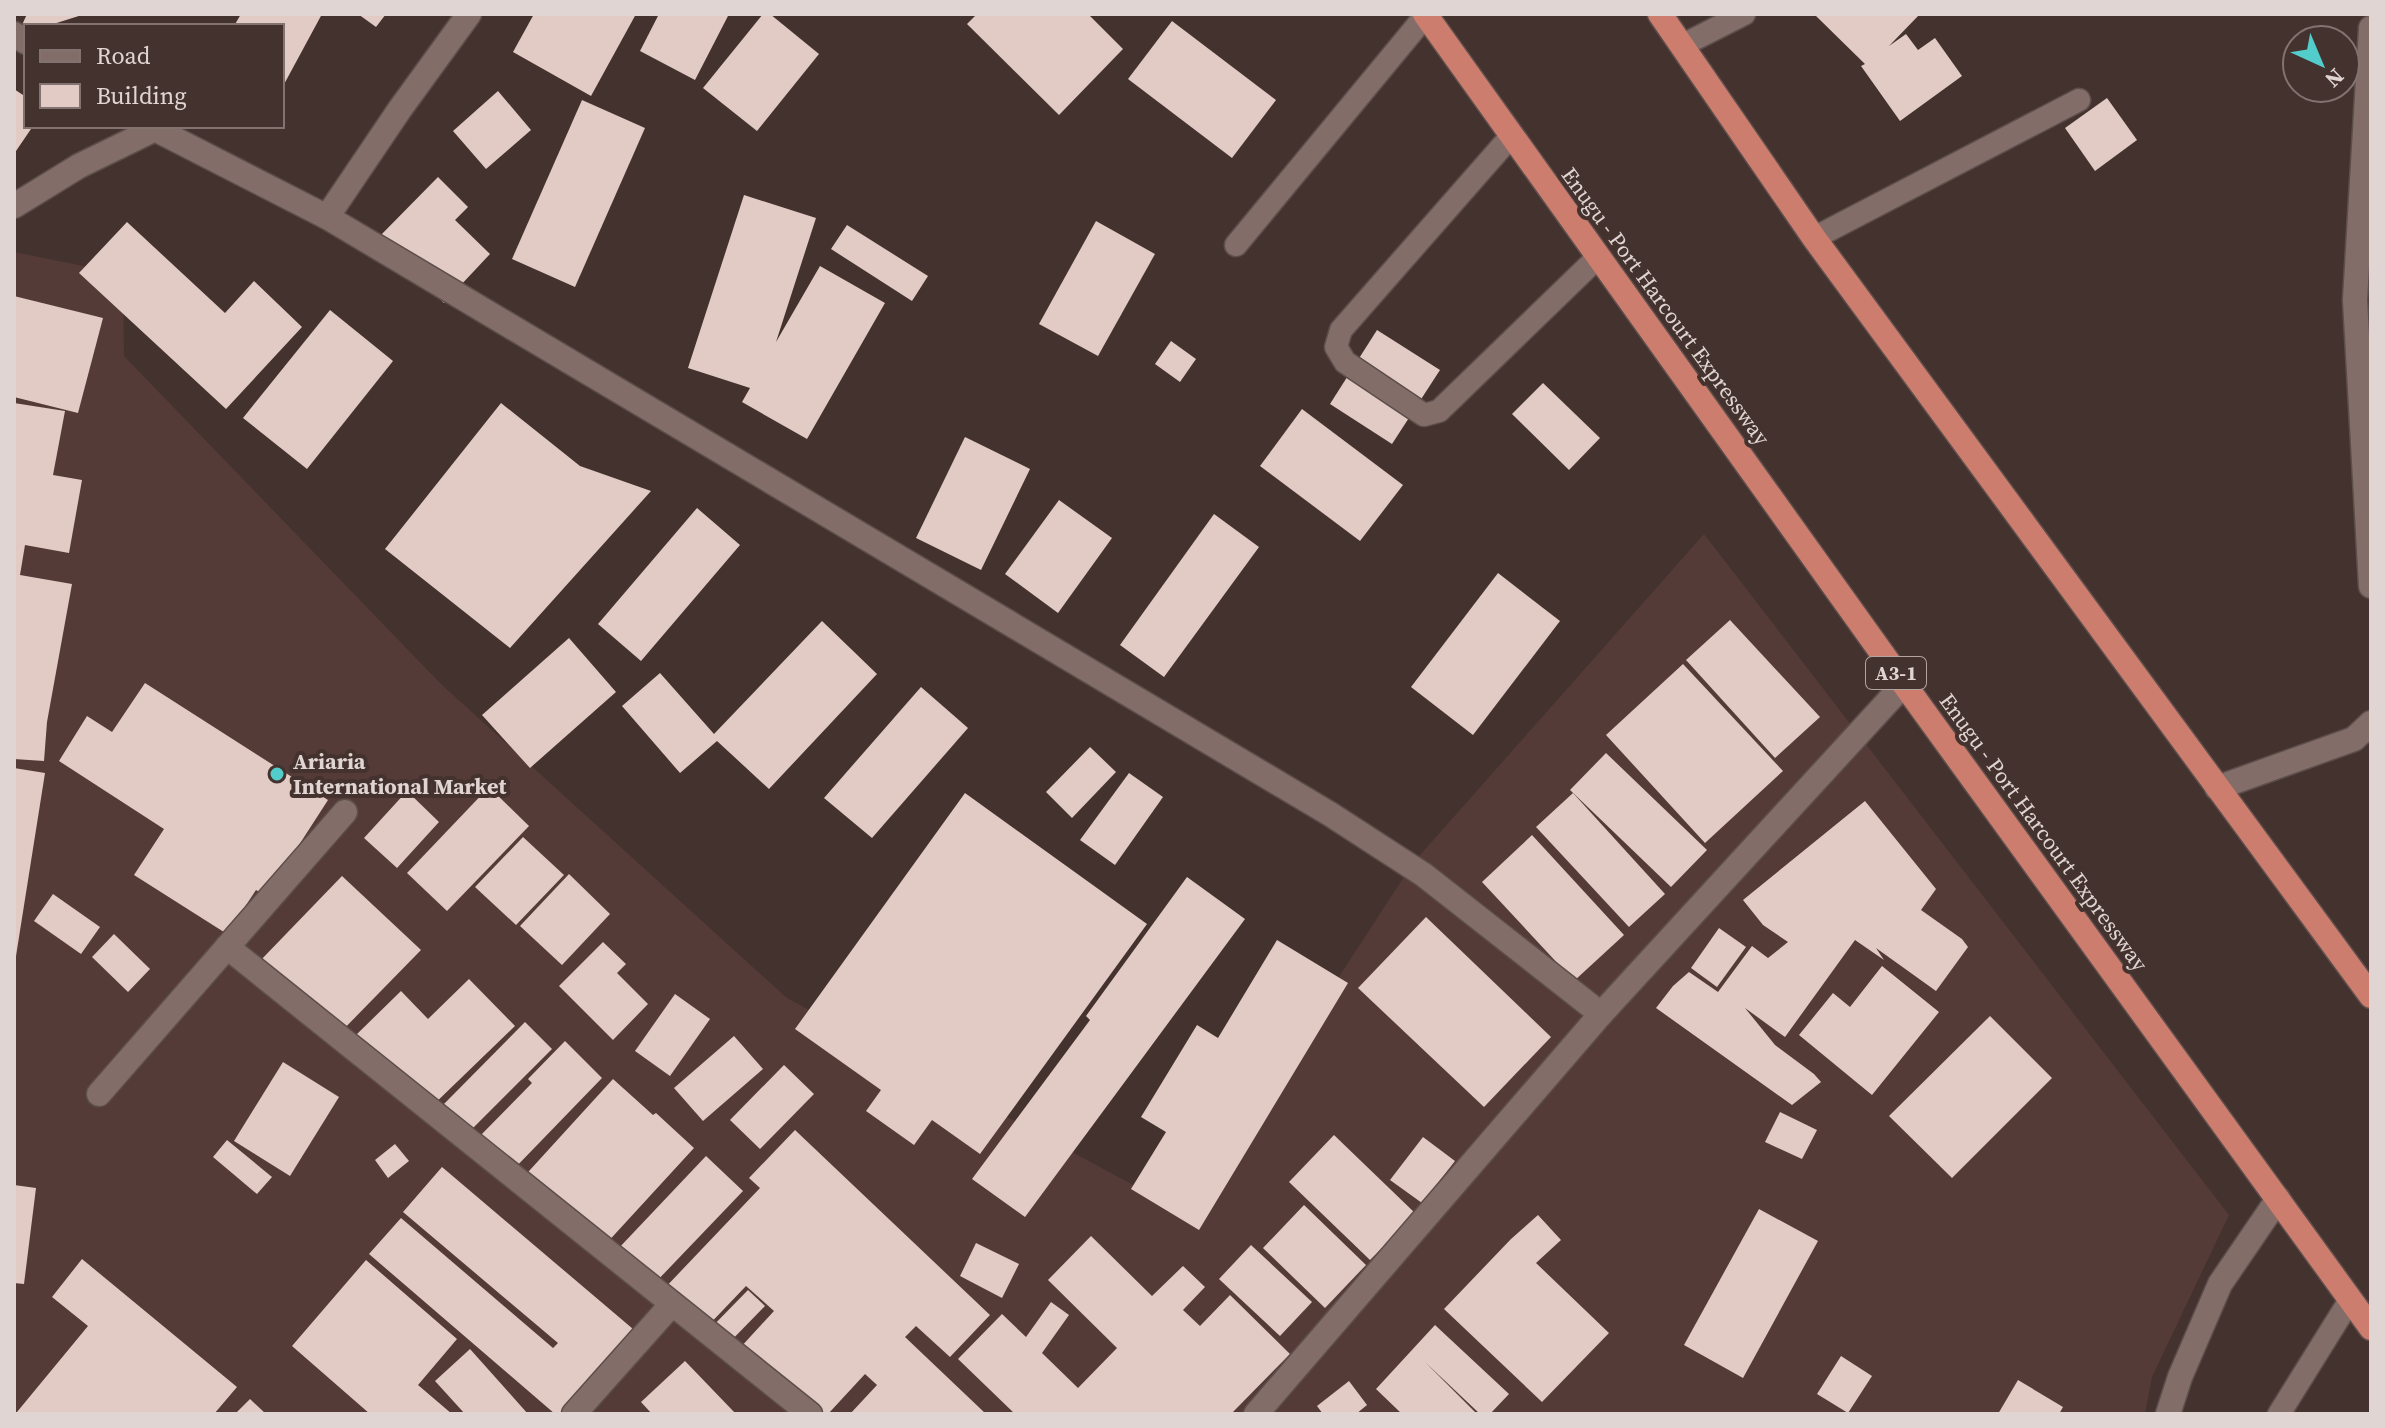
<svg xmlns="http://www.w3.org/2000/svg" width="2385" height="1428" viewBox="0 0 2385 1428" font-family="'Source Serif 4',serif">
<rect width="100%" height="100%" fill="#44322e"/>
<polygon fill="#543b37" points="14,252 123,274 124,356 441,684 787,998 1185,1213 1413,863 1704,534 2229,1215 2152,1377 2145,1414 14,1414"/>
<g fill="#e2cac5">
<polygon points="27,14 82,14 82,15 47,26 26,26 26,33 17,36"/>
<polygon points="241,14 322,14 282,88 282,26 234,26"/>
<polygon points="358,14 386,14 376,27"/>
<polygon points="534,14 636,14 591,96 513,52"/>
<polygon points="659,14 729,14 695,80 640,51"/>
<polygon points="763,14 770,14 819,54 757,131 703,88"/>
<polygon points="977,14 1088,14 1123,49 1059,115 967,24"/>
<polygon points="1818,14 1920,14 1889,46 1906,34 1918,50 1935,38 1962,76 1900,121 1861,66 1865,64 1816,16"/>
<polygon points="1172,21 1276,100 1232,158 1128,79"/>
<polygon points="14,89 26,97 26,126 33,126 14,154"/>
<polygon points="498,91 531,130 486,169 453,131"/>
<polygon points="2107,98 2137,140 2095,171 2065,128"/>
<polygon points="582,100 645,128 575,287 512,259"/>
<polygon points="438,177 468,207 455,220 490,254 444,303 378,238"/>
<polygon points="744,195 816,218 776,342 820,266 885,303 807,439 742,402 750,388 688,368"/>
<polygon points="1096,221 1155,254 1098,356 1039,324"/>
<polygon points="127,222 225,313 254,281 302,327 226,409 79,273"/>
<polygon points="847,225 928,276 912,301 831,249"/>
<polygon points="14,296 103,318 78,413 14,397"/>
<polygon points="330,310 393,361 307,469 243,418"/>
<polygon points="1377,330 1440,370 1392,444 1330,404"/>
<polygon points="1171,341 1196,359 1180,382 1155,364"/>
<polygon points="1543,383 1600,438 1569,470 1512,414"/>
<polygon points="14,403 65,411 53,475 82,480 69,553 25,545 20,575 72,584 47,722 44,761 14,759"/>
<polygon points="501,403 580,466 651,491 510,648 385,549"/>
<polygon points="1302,409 1403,485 1360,541 1260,466"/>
<polygon points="965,437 1030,469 981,570 916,538"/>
<polygon points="1059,500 1112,538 1058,613 1005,574"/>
<polygon points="697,508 740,545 641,661 598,624"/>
<polygon points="1214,514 1259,547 1164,677 1120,645"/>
<polygon points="1498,573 1560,621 1473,735 1411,687"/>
<polygon points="1730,620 1820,717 1775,758 1686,660"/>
<polygon points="822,621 877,674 769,789 717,741 680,773 622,706 660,673 714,734"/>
<polygon points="569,638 616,692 530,768 482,715"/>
<polygon points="1683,664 1783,771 1705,843 1606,735"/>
<polygon points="145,683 328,800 266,896 256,890 227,934 134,875 164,829 59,761 87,716 112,732"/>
<polygon points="921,687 968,728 872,838 824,798"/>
<polygon points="1090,747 1116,772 1072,818 1046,792"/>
<polygon points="1606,753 1707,850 1671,887 1570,790"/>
<polygon points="14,768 45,773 16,956 14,956"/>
<polygon points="1129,773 1163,797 1115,865 1080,840"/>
<polygon points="489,787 529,826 447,911 407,873"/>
<polygon points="407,791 439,822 397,868 364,838"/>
<polygon points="965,793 1147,924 980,1154 932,1120 914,1145 866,1111 881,1090 795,1029"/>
<polygon points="1573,793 1665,894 1629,927 1536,827"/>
<polygon points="1865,801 1936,889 1921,910 1962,939 1968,947 1936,991 1876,948 1884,960 1855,940 1785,1037 1745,1008 1775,1045 1814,1074 1821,1082 1792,1105 1656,1008 1673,986 1689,972 1718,992 1752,946 1768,958 1788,942 1763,925 1743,900"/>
<polygon points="1532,835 1624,935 1574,981 1482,882"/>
<polygon points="523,837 564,875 516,925 475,887"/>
<polygon points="569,874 610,914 562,965 520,926"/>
<polygon points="342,876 421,950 335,1038 258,963"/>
<polygon points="1187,877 1245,919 1025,1217 972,1179 1090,1020 1086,1016"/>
<polygon points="53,894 100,927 81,954 34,921"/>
<polygon points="1426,917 1551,1037 1484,1107 1358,988"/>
<polygon points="1719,928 1746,947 1717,987 1691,968"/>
<polygon points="114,934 150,969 128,992 92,957"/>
<polygon points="1277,940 1348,983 1199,1230 1131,1189 1166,1132 1141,1117 1197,1025 1218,1038"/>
<polygon points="603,942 626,964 617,973 648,1004 613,1040 559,986"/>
<polygon points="1882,966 1939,1012 1872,1095 1799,1035 1833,993 1850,1007"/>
<polygon points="469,979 515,1026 428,1110 356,1035 401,991 428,1019"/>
<polygon points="675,994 710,1019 670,1076 635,1051"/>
<polygon points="1990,1016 2052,1078 1952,1178 1889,1116"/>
<polygon points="525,1022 552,1049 468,1133 441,1107"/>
<polygon points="734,1036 763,1069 703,1121 674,1088"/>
<polygon points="565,1041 602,1078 511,1172 477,1139 532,1083 528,1079"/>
<polygon points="283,1062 339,1097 290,1176 234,1141"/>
<polygon points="784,1065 814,1094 760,1149 730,1120"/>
<polygon points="613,1079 653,1115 656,1113 694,1148 604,1246 519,1182"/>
<polygon points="1780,1112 1817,1130 1802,1159 1765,1142"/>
<polygon points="795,1130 990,1315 950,1357 916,1326 905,1337 986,1414 850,1414 877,1385 865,1374 828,1414 808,1414 739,1349 774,1311 746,1286 702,1332 661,1292 760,1188 749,1178"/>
<polygon points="1334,1135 1416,1214 1370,1260 1289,1182"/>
<polygon points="1423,1137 1455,1161 1422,1203 1390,1180"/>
<polygon points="227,1140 272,1177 257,1194 213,1157"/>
<polygon points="395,1144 409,1161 388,1178 375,1160"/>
<polygon points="706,1156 743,1191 653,1285 617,1250"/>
<polygon points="442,1167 633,1329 564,1414 555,1414 369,1254 401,1218 553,1348 558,1343 403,1212"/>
<polygon points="14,1185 36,1188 24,1284 14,1283"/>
<polygon points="1304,1205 1366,1265 1325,1308 1263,1248"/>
<polygon points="1759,1209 1818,1241 1743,1378 1684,1345"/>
<polygon points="1538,1215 1561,1240 1536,1263 1609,1333 1542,1402 1444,1309 1511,1239"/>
<polygon points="1091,1236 1152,1296 1183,1266 1205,1287 1183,1310 1200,1326 1230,1295 1290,1354 1231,1414 1015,1414 958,1359 1002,1314 1026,1337 1051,1302 1069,1315 1042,1353 1078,1388 1117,1348 1048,1280"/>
<polygon points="976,1243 1019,1264 1002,1298 960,1276"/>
<polygon points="1251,1245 1312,1302 1280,1336 1219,1279"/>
<polygon points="82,1259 237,1387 214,1414 20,1414 17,1412 88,1326 52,1297"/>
<polygon points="366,1260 457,1339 418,1385 452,1414 370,1414 292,1346"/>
<polygon points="748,1290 765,1306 722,1350 705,1334"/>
<polygon points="1435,1325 1509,1394 1490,1414 1480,1414 1425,1362 1477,1414 1402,1414 1376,1389"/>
<polygon points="470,1349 528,1414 465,1414 435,1381"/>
<polygon points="1841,1356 1872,1376 1848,1413 1817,1394"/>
<polygon points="685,1361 736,1414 652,1414 641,1402"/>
<polygon points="2018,1380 2063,1407 2059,1414 1998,1414"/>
<polygon points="1349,1381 1367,1405 1356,1414 1323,1414 1317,1406"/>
<polygon points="250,1399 266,1414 235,1414"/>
</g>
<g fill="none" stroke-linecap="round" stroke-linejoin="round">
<g stroke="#5d4e4b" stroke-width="25">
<g id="lane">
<polyline points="1683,45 1744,14"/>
<polyline points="1512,135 1341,330 1336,347 1345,362 1424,415 1439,411 1598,257"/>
<polyline points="1814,238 2079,100"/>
<polyline points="1236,245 1426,15"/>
<polyline points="2279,1414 2350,1300"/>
</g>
</g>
<g stroke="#5d4e4b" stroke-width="27">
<g id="street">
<polyline points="2371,28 2355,300 2371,586"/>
<polyline points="14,34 26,42"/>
<polyline points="14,206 79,166 155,129 327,217 1330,814 1424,875 1601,1014"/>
<polyline points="327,217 400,109 469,14"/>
<polyline points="2217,788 2354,739 2371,723"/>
<polyline points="227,947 810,1414"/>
<polyline points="99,1094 345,812"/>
<polyline points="574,1414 672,1304"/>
<polyline points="1256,1414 1601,1014 1904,684"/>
<polyline points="2168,1414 2180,1377 2220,1284 2278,1199"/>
</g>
</g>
<g stroke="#5d4e4b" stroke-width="27">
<g id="highway">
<polyline points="1425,14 1904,684 2371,1328"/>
<polyline points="1660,14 1814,238 2371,996"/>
</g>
</g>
<use href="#lane" stroke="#826d69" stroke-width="22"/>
<use href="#street" stroke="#826d69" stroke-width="24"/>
<use href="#highway" stroke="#cc7d6e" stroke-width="24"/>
</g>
<circle fill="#53cdcb" stroke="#44322e" stroke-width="3" cx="277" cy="774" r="8"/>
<g text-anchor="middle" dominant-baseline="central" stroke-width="8" stroke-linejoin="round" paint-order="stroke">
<rect fill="#44322e" stroke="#b1a4a1" stroke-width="2" x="1866" y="657" width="60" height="32" rx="6"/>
<g font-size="20" font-weight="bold" fill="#e0d5d2">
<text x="1896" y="673">A3-1</text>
</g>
<g font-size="22" fill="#e0d5d2" stroke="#44322e">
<text transform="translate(1666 306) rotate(54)">Enugu - Port Harcourt Expressway</text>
<text transform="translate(2044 832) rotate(54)">Enugu - Port Harcourt Expressway</text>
</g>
<g font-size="22" font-weight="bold" fill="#e0d5d2" stroke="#44322e" text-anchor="start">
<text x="293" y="761">Ariaria<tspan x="293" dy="25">International Market</tspan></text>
</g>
</g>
<rect width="2385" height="1428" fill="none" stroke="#e0d5d2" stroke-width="32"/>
<rect x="24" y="24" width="260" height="104" fill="#44322e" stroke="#827370" stroke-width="2"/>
<rect x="40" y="50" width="40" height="12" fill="#826d69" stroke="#827370" stroke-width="2"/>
<text x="96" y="64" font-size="24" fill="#e0d5d2">Road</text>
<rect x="40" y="84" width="40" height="24" fill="#e2cac5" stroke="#827370" stroke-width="2"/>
<text x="96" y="104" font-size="24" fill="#e0d5d2">Building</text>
<g transform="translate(2321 64) rotate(136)"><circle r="38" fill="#44322e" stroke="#827370" stroke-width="2"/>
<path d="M0-6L14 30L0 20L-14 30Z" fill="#53cdcb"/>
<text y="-12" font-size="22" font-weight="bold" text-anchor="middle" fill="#e0d5d2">N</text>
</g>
</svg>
